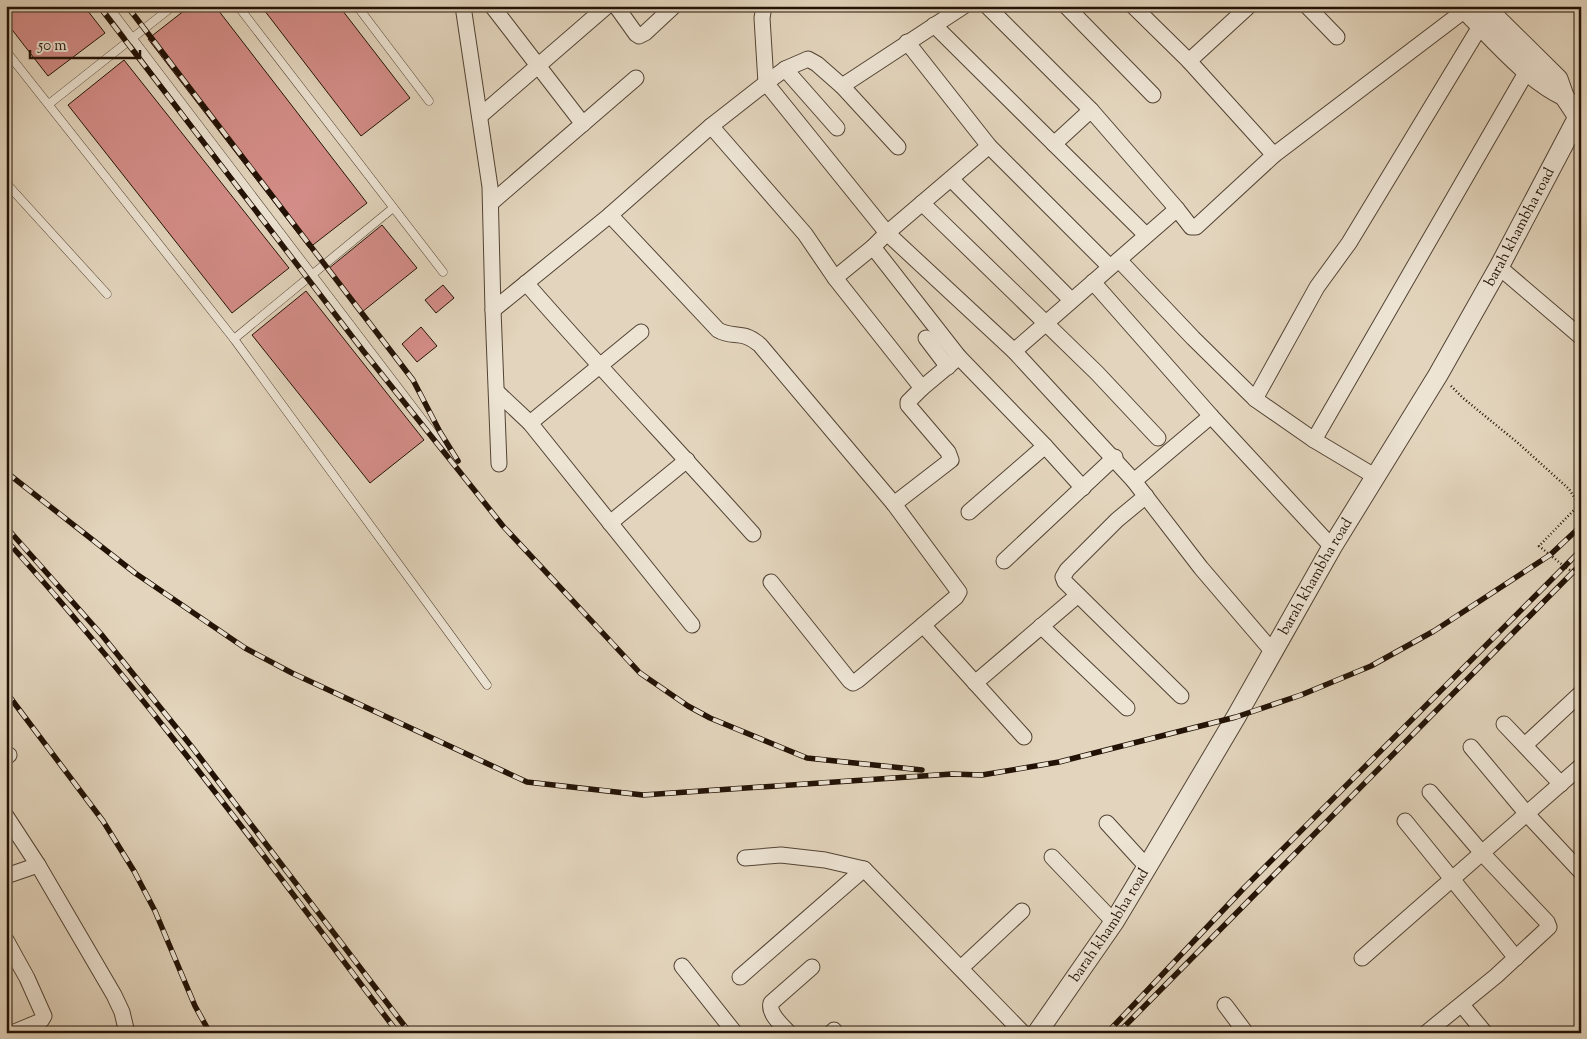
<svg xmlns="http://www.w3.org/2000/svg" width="1587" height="1039" viewBox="0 0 1587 1039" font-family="'Sorts Mill Goudy',serif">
<rect width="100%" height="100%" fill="#e3d5bd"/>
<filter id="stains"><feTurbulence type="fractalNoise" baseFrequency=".004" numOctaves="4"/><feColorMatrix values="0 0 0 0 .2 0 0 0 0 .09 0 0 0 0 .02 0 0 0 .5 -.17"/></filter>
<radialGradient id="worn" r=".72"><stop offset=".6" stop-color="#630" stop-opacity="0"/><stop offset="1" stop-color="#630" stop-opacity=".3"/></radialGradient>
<g fill="#d48d88" stroke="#221206">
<polygon points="6,6 84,6 105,33 48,76 6,22"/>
<polygon points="190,6 215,6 367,203 309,248 148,39"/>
<polygon points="261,6 339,6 410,98 361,136"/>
<polygon points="124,60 289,268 232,313 68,105"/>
<polygon points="382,225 417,268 362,312 328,269"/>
<polygon points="443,285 454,298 436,313 425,300"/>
<polygon points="306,291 424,440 370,483 252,335"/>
<polygon points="421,327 437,346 417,362 402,344"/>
</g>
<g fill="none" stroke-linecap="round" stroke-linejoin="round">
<g stroke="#524334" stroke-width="9">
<g id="service">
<polyline points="108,6 444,448"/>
<polyline points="238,6 443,272"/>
<polyline points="357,6 429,101"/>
<polyline points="6,51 234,339 487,685"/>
<polyline points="49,104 173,6"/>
<polyline points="6,183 107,294"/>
<polyline points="234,339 393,208"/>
</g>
</g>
<g stroke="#524334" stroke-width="17">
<g id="minor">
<polyline points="463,6 490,187 493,310 499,464"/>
<polyline points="492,6 583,124"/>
<polyline points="616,6 636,34 639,36 645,33 674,6"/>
<polyline points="764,6 762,18 766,83"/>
<polyline points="987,6 1091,110"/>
<polyline points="1066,6 1153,95"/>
<polyline points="1133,6 1189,61 1274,155"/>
<polyline points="1307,6 1337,37"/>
<polyline points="934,25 1146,235"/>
<polyline points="907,42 989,146 1110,267"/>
<polyline points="1189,61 1249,6"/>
<polyline points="785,69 837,128"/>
<polyline points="766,83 785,69 808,59 817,64 842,86"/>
<polyline points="480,116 607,6"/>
<polyline points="711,126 805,234 835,278 922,388"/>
<polyline points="898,147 842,86 964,6"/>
<polyline points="951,179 1071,300"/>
<polyline points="491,203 636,78"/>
<polyline points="922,203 1097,373 1158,438"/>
<polyline points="1177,209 1191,227 1196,227 1274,155 1465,10"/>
<path d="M 610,215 L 718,330 C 733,339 742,329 760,345 L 894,504 L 959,592 L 956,597 L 923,625"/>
<polyline points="873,247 887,233 1014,351 1134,481"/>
<polyline points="1119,260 1193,338 1255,399 1314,440 1376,477"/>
<polyline points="1499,267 1581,337"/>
<polyline points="835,278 873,247 959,357"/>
<polyline points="1093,282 1211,416 1332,547"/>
<path d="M 526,283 C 600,368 678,450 753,534"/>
<polyline points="493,310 610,215 711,126 766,83 887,233 989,146"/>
<polyline points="926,338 948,367"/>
<polyline points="1014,351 1177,209 1091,110 1054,144"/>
<polyline points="497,392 530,423 692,625"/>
<polyline points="1255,399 1317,287 1349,243 1481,25"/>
<polyline points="1211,416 1134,481 1201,568 1273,652"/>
<polyline points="530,423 641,332"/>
<polyline points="1314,440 1527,71"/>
<polyline points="1146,496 1117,520 1067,570 1063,577 1065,582 1181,696"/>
<polyline points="894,504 951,460 948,452 908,405 908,402 922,388 959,357 1045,446 1083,488"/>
<polyline points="969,512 1045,446"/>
<polyline points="610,523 687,460"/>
<polyline points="1004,561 1115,457"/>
<polyline points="771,582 850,681 853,683 858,680 923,625 1024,737"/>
<polyline points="1041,626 1127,708"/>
<polyline points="975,683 1078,595"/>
<polyline points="1504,724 1561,784"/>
<polyline points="1525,745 1581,693"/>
<polyline points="1471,747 1527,814 1581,872"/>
<polyline points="6,757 9,755"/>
<polyline points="6,816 38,865 114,995 122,1012 127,1033"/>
<polyline points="1405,821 1516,958"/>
<polyline points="1107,823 1147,867"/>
<polyline points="1052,857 1114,922"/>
<polyline points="745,858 781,855 825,860 864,869 1023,1033"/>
<polyline points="6,876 38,865"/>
<polyline points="6,940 27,978 44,1016 41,1021 12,1033"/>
<polyline points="1362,958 1581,766"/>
<polyline points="682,966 735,1033"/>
<polyline points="961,968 1022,911"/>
<polyline points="740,977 864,869"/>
<polyline points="1225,1005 1246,1033"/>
<polyline points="1462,1005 1485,1033"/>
<path d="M 789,1033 C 782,1025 768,1014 771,1003 L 812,967"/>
<polyline points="831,1033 834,1030"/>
<polyline points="1426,1033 1496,976 1549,927 1547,922 1482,853 1430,792"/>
</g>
</g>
<g stroke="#524334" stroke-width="21">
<g id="tertiary">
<path d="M 1461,6 C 1492,36 1526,78 1564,96"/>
<path id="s1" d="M 1037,1033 L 1114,922 L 1147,867 L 1236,717 L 1332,547 L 1438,375 L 1499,267 L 1578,117 L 1564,96 L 1558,79 L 1484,6"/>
</g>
</g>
<polyline stroke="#221206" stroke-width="2.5" stroke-dasharray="1 2.5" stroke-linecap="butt" points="1451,386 1463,398 1518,443 1569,489 1576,500 1577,507 1539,546 1565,567 1581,577"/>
<use href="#service" stroke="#ede4d4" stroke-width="8"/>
<use href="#minor" stroke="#ede4d4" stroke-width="15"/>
<use href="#tertiary" stroke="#ede4d4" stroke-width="19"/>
<g stroke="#221206" stroke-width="5.5">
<g id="rail">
<polyline points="99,6 364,352 503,526 640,673 688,706 710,718 807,758 922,770"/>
<polyline points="127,6 413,380 440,432 458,461"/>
<polyline points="6,472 135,573 245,648 292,673 527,782 643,795 952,774 982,775 1059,762 1236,717 1301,695 1371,666 1434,631 1550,555 1581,526"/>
<polyline points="6,527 101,634 192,747 410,1033"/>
<path d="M 6,540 C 147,695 271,866 398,1033"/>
<polyline points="6,692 103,821 134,871 155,911 195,1006 210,1033"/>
<polyline points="1107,1033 1244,888 1581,550"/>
<polyline points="1118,1033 1581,564"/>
</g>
</g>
<use href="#rail" stroke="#ede4d4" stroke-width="4" stroke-dasharray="11" stroke-linecap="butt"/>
</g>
<g text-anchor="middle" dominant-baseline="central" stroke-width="4.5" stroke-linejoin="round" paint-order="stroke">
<g font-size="15" fill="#221206" stroke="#ede4d4">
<text stroke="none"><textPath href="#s1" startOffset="940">barah khambha road</textPath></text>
<text stroke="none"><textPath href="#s1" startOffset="535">barah khambha road</textPath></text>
<text stroke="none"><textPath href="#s1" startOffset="130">barah khambha road</textPath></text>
</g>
</g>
<rect width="1587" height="1039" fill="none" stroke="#e3d5bd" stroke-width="25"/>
<rect x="8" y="8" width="1572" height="1024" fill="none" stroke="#221206" stroke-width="2.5"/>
<rect x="12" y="12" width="1562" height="1014" fill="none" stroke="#221206"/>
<path d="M30 50v8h110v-8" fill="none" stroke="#221206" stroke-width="2.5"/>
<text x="38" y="50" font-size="15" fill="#221206" stroke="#ede4d4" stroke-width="4" paint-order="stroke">50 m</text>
<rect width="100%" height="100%" filter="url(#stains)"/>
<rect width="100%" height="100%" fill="url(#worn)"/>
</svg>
